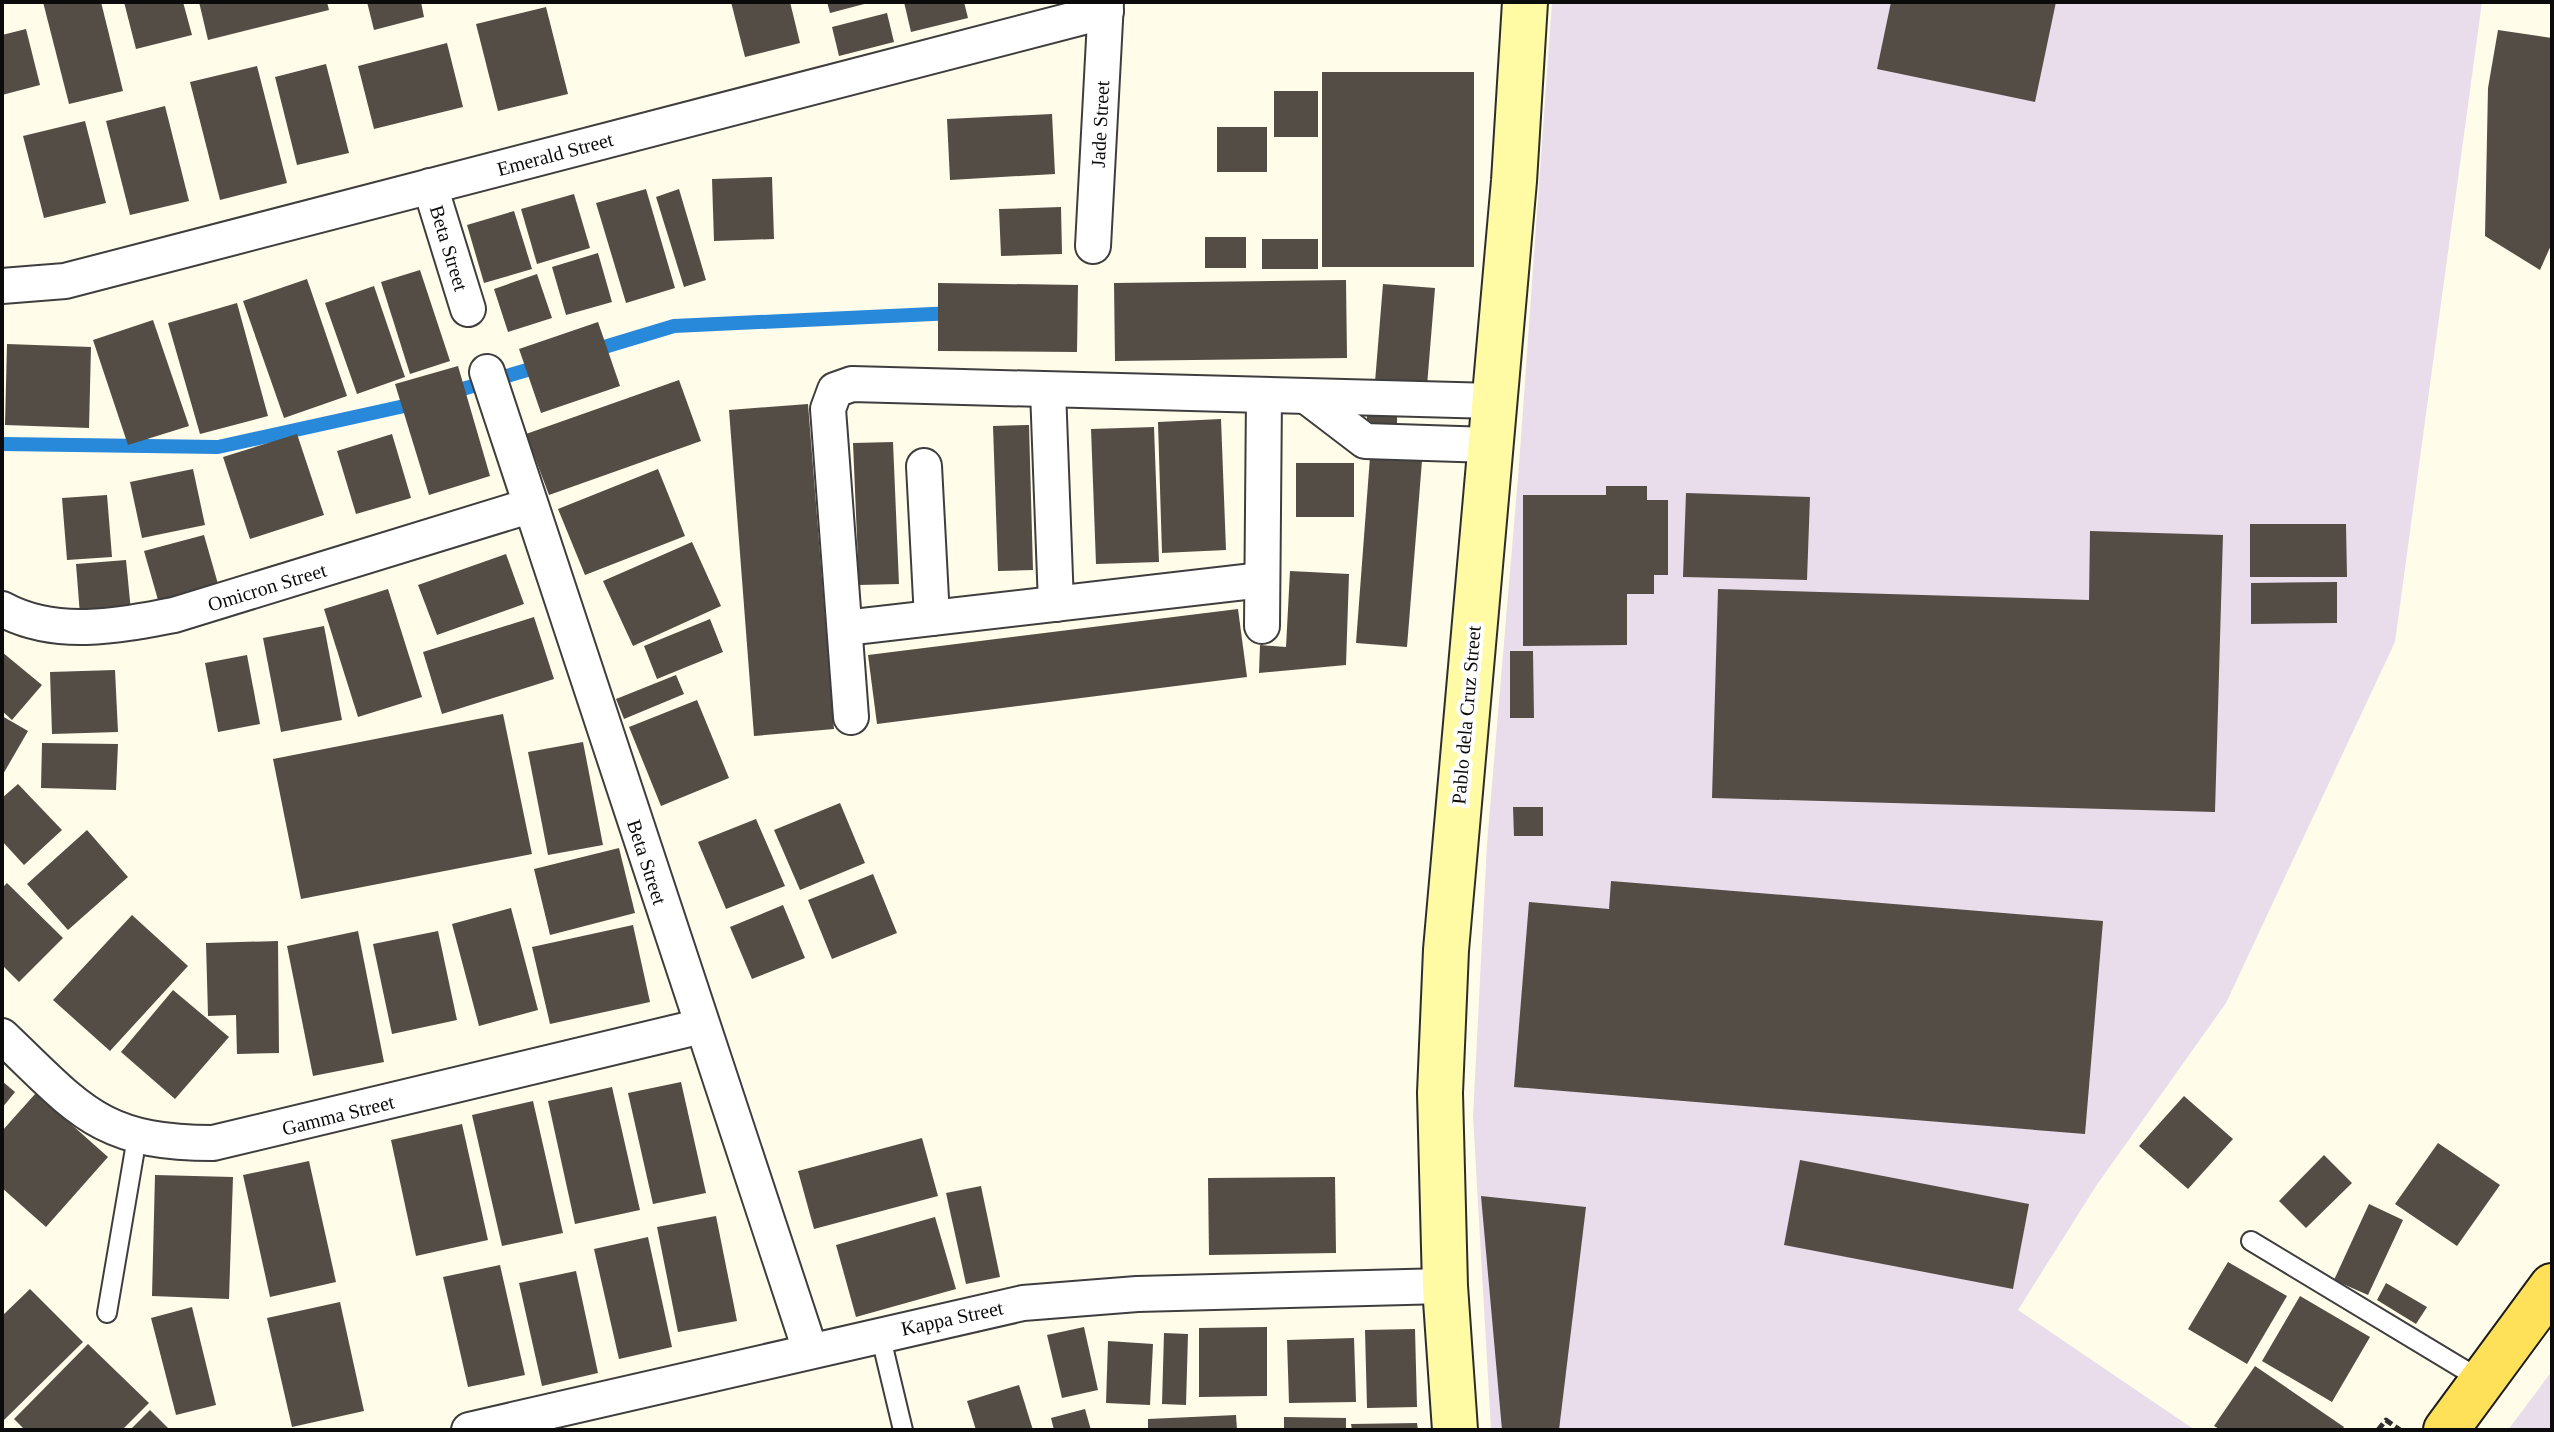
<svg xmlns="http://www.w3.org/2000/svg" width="2554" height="1432" viewBox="0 0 2554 1432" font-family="Georgia,serif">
<rect width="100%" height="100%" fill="#fffce9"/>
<g fill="#eaddeb">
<polygon points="1552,2 2482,2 2395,642 2226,1003 2096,1186 2018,1310 2195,1430 1491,1430 1473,1116 1487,844 1519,465"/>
<polygon points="2552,1371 2552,1430 2508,1430"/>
</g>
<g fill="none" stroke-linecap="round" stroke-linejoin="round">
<g stroke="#2888da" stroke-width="14">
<polyline points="591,351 674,326 954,313"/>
<polyline points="449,393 544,365"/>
<polyline points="2,444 218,447 418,403"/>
</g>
</g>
<g fill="#544d46">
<polygon points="43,2 101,2 123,91 69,104"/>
<polygon points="124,2 183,2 192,35 136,49"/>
<polygon points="199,2 327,2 329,10 208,40"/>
<polygon points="367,2 421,2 424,17 374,30"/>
<polygon points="731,2 790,2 800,43 745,57"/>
<polygon points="827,2 867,2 868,3 830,13"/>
<polygon points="904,2 964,2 968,18 911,32"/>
<polygon points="1891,2 2056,2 2035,102 1877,69"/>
<polygon points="546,7 568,94 498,111 476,24"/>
<polygon points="887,13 894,42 839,56 832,27"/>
<polygon points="26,29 40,85 2,95 2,35"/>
<polygon points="2498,30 2552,38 2552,243 2540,270 2485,236 2488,88"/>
<polygon points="447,43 463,107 374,129 358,66"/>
<polygon points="326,64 349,153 297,165 275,77"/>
<polygon points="257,66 287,183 220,200 190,82"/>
<rect x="1322" y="72" width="152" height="195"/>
<rect x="1274" y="91" width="44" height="46"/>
<polygon points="165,106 189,201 130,215 106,121"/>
<polygon points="1052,114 1055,174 950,180 947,119"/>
<polygon points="85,121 106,203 44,218 23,136"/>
<rect x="1217" y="127" width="50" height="45"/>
<polygon points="772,177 774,239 714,241 712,179"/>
<polygon points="646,189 675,288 626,303 596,203"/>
<polygon points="679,189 706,280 684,287 656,197"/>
<polygon points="574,194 590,248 537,264 521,209"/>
<polygon points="1061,207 1062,254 1001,256 999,209"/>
<polygon points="514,211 532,269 484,283 467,225"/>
<rect x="1205" y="237" width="41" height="31"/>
<rect x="1262" y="239" width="56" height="30"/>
<polygon points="598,253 612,302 566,315 552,267"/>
<polygon points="420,270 450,361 410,374 381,282"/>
<polygon points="537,274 552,318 508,332 494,289"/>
<polygon points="307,279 347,396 284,418 243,301"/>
<polygon points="1346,280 1347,358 1115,361 1114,283"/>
<polygon points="938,283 1078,285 1077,352 938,351"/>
<polygon points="1383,284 1435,288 1427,386 1375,382"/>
<polygon points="374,286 405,377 357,394 325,303"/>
<polygon points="237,303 268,416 200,434 168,323"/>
<polygon points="153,320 189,426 128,445 93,340"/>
<polygon points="598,322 620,386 541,413 519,349"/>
<polygon points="7,344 91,347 89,428 5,425"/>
<polygon points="458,366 490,476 429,495 395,384"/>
<polygon points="679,380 701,441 549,495 526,434"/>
<polygon points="808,404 834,729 754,736 729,410"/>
<polygon points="1367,412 1397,413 1397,427 1367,426"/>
<polygon points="1221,419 1226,550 1162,553 1158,422"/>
<polygon points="1029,425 1033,570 998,571 993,426"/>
<polygon points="1154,427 1159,562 1096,564 1091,429"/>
<polygon points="297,434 324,515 250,539 223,457"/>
<polygon points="392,434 411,498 356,514 337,451"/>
<polygon points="893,442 899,584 859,585 853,443"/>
<polygon points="1370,457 1422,461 1407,647 1356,643"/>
<rect x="1296" y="463" width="58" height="54"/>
<polygon points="193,469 205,525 142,538 130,482"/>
<polygon points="658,469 685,536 585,575 558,509"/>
<polygon points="1606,486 1647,486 1647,500 1668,500 1668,575 1654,575 1654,594 1627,594 1627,645 1523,646 1523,495 1606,495"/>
<polygon points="1686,493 1810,497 1807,580 1683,577"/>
<polygon points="107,495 112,557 67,560 62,498"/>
<polygon points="2250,524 2346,524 2347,577 2250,577"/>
<polygon points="2090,531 2223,535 2215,812 1712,798 1718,589 2089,600"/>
<polygon points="204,535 218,584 158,600 144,551"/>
<polygon points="692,542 721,606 633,646 603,581"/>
<polygon points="506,554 524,604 437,635 418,585"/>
<polygon points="126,560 131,611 80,615 76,564"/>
<polygon points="1290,571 1349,574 1346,665 1259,673 1260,645 1286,647"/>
<polygon points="2337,582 2337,623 2251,624 2251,583"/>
<polygon points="388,589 422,697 358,717 324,609"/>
<polygon points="1238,609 1247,677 877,724 868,655"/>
<polygon points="534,617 554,679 442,714 423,652"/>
<polygon points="710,619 723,652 657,679 644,646"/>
<polygon points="324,626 342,720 281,732 263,638"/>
<polygon points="1510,651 1533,651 1534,718 1510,718"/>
<polygon points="2,652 42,685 12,720 2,711"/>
<polygon points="247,655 260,724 218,732 205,663"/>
<polygon points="115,670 118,732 52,734 50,672"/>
<polygon points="676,675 684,694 624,719 616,699"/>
<polygon points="697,700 729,778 661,806 629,727"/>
<polygon points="503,714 532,854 301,899 273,759"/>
<polygon points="2,716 28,731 2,776"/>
<polygon points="583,742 603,845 548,855 528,752"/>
<polygon points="42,743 118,744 116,790 41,788"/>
<polygon points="18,784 62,830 24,865 2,841 2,798"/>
<polygon points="840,803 865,863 800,890 774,830"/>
<polygon points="1513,807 1543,807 1543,836 1514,836"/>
<polygon points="756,819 785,886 726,909 698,842"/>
<polygon points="87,830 128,877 68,930 27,884"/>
<polygon points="619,848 635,913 550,935 534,869"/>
<polygon points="873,874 897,933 832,959 808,900"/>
<polygon points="1611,881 2103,921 2085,1134 1514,1087 1529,902 1609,909"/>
<polygon points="7,883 63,938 19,982 2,965 2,888"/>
<polygon points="783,905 805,958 752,979 730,927"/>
<polygon points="511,908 538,1010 479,1026 452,924"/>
<polygon points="132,915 188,966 110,1051 53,1000"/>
<polygon points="633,925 650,1002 550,1024 532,947"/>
<polygon points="358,931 384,1062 313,1076 287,946"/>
<polygon points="438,931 457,1020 392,1034 373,944"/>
<polygon points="278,941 279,1053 237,1054 236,1015 208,1016 206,943"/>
<polygon points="173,990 229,1037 175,1099 121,1052"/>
<polygon points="2,1081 15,1092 2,1108"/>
<polygon points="681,1082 706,1193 653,1204 628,1093"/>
<polygon points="612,1087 640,1210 575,1224 548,1101"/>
<polygon points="36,1093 108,1157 46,1227 2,1188 2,1131"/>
<polygon points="2184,1096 2233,1139 2188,1189 2139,1146"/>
<polygon points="533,1101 563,1233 502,1246 472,1115"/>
<polygon points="462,1124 488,1240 416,1256 391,1140"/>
<polygon points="922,1138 938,1196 814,1229 798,1171"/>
<polygon points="2438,1143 2500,1185 2457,1246 2395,1204"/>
<polygon points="2324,1155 2352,1183 2306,1228 2279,1201"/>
<polygon points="1800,1160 2029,1204 2013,1289 1784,1245"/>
<polygon points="309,1161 336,1282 270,1297 243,1175"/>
<polygon points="155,1175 233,1177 229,1299 152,1296"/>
<polygon points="1335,1177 1336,1253 1209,1255 1208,1178"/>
<polygon points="981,1186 1000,1277 966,1284 946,1193"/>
<polygon points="1481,1196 1586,1207 1559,1430 1502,1430"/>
<polygon points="2369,1204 2403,1220 2368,1295 2334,1280"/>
<polygon points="716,1216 737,1321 678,1332 657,1227"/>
<polygon points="935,1217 956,1289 856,1317 836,1245"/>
<polygon points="648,1237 672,1347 619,1359 594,1249"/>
<polygon points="2228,1262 2287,1296 2247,1364 2188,1329"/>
<polygon points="500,1265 525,1375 468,1387 443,1277"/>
<polygon points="576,1271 598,1373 542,1386 519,1283"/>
<polygon points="2386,1283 2427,1307 2416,1324 2377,1300"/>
<polygon points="30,1289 83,1342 2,1422 2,1316"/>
<polygon points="2300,1296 2370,1337 2332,1402 2262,1361"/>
<polygon points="340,1302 364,1411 292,1427 267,1318"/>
<polygon points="192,1307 216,1405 176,1415 151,1318"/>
<polygon points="1084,1327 1098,1390 1062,1398 1047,1335"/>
<polygon points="1267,1327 1267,1396 1199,1397 1199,1328"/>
<polygon points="1415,1329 1417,1407 1367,1408 1365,1330"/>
<polygon points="1164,1333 1188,1334 1186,1405 1162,1404"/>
<polygon points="1354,1338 1356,1402 1289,1403 1287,1340"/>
<polygon points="1108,1341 1153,1344 1150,1405 1106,1403"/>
<polygon points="88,1344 149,1403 122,1430 25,1430 14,1419"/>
<polygon points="2255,1366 2344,1427 2342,1430 2221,1430 2214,1426"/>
<polygon points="1019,1385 1033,1430 976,1430 967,1401"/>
<polygon points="1085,1409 1091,1430 1054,1430 1051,1418"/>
<polygon points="150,1410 170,1430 130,1430"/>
<polygon points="1236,1415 1237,1430 1148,1430 1148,1419"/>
<polygon points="1284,1417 1346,1418 1346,1430 1284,1430"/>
<polygon points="1417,1423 1418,1430 1352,1430 1351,1424"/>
</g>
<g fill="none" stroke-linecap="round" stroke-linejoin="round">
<g stroke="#3e3e3e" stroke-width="22">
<g id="lane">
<polyline points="2251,1241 2483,1381"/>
<polyline points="107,1313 137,1137"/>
<polyline points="880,1334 903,1430"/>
</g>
</g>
<g stroke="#3e3e3e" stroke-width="38">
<g id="street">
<polyline points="430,186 468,309"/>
<polyline points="1093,246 1106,2"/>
<polyline points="2,286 65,281 1106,11"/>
<polyline points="487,372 810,1350"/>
<polyline points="1048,390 1056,604"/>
<polyline points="1306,396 1365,441 1490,445"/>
<polyline points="924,466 932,618"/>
<path d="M 2,609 C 55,638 117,626 174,615 L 529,506"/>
<polyline points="1262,626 1264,396"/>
<polyline points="845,628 1262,580"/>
<polyline points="851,717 828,409 835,390 852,384 1494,401"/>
<path d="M 2,1036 C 79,1109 99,1143 213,1143 L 702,1026"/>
<polyline points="469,1430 1023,1303 1137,1294 1445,1286"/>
</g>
</g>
<g stroke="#2d2d2d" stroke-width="48">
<polyline id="secondary" points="1455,1430 1445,1286 1440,1093 1446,950 1514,181 1525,2"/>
</g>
<g stroke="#1c1c1c" stroke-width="48">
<polyline id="primary" points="2446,1430 2552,1286"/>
</g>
<polyline stroke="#2d2d2d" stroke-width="5" stroke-dasharray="8 4" stroke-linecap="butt" points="2378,1430 2386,1420 2400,1430"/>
<use href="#lane" stroke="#fff" stroke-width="18"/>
<use href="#street" stroke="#fff" stroke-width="34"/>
<use href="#secondary" stroke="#fffaa4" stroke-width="44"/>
<use href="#primary" stroke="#ffe059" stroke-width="44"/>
</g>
<g text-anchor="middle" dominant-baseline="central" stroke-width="8" stroke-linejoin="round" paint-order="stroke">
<g font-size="20" fill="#0b0b0b" stroke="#fff">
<text transform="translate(1100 124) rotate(-87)">Jade Street</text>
<text transform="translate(555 154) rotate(-15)">Emerald Street</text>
<text transform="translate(449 248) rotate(73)">Beta Street</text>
<text transform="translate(267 587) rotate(-17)">Omicron Street</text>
<text transform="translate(1466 715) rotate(-85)">Pablo dela Cruz Street</text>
<text transform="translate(647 862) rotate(72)">Beta Street</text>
<text transform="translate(338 1115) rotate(-14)">Gamma Street</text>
<text transform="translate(952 1318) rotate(-12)">Kappa Street</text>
</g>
</g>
<rect width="2554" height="1432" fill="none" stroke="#0b0b0b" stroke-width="8"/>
</svg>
